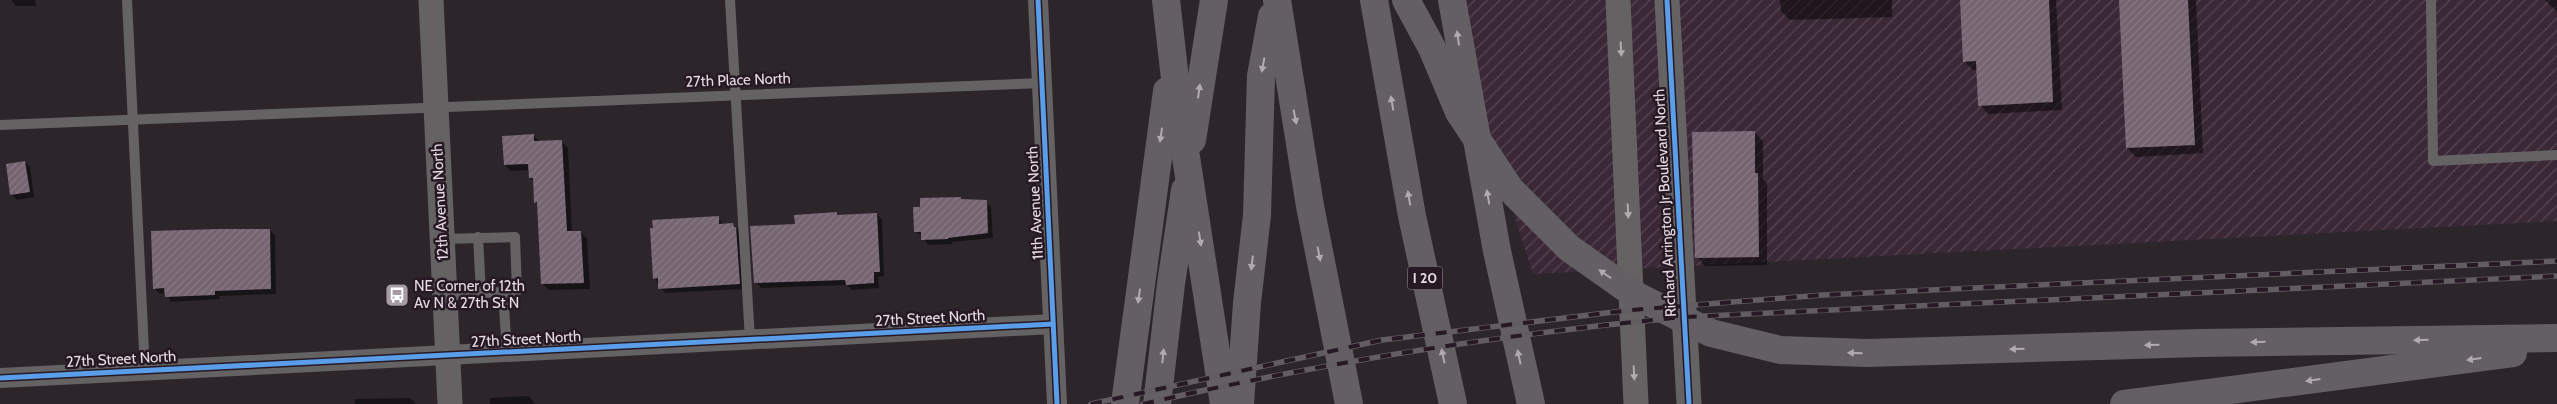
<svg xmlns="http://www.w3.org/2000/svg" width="2557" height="404" viewBox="0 0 2557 404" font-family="Cabin,sans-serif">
<defs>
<pattern id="industrial-furrows" width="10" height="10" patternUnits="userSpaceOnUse" patternTransform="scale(1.25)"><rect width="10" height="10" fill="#3a2836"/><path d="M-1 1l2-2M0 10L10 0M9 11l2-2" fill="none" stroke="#564753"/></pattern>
<pattern id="building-hatch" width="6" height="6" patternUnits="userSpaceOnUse" patternTransform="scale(1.25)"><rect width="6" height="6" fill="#756471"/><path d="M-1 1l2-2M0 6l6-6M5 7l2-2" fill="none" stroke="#897a85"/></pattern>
</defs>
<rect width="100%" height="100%" fill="#2c262b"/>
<polygon fill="url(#industrial-furrows)" points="1446,0 2557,0 2557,221 1533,274"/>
<g fill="#0007">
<polygon points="11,0 35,0 36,6 16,6"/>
<polygon points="1780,0 1892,0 1892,17 1790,20 1781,11"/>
<polygon points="1961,0 2056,0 2062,110 1988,114 1980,105 1978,70 1973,70 1964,61"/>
<polygon points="2121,0 2196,0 2203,153 2136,157 2127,148"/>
<polygon points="2545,0 2557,0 2557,12"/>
<polygon points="1754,132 1763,141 1763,180 1767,183 1767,265 1705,266 1697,257"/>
<polygon points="533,135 540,141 561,141 568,148 572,232 580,232 587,238 590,289 549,290 542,283 538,205 536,202 535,182 530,178 530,170 511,171 505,165"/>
<polygon points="25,162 30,167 34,197 17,200 12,195"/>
<polygon points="960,198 963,200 986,202 991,207 993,238 952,242 953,244 928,245 922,236 915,231"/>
<polygon points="877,214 882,220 884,276 878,277 879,288 852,290 847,285 761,288 756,282"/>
<polygon points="718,218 724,225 733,225 741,233 744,289 665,293 654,278"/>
<polygon points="269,230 275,235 276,294 219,296 220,299 171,302 166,293 160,294 154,288"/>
<polygon points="529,396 535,404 490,404 490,398"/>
<polygon points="410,398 416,404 355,404 355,399"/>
</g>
<g fill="url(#building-hatch)">
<polygon points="1960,0 2049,0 2053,102 1978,106 1976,61 1963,62"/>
<polygon points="2119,0 2188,0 2195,145 2126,148"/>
<polygon points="1755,131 1755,173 1758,173 1759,257 1695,258 1692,132"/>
<polygon points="534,134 534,141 562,140 567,231 581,231 584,283 541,284 537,202 534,203 533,178 529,178 528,164 504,165 502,136"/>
<polygon points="25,161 30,192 10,195 6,164"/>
<polygon points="961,197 961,199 987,200 988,233 948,238 948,239 921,240 921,232 914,232 913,207 920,207 920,198"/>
<polygon points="837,212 837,215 877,213 880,272 874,272 874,283 846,285 845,280 754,283 750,226 795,224 794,215"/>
<polygon points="719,216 719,224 733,223 734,227 736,227 740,284 658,289 658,278 653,279 650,228 653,228 652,220"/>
<polygon points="218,229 270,229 271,289 215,291 215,295 165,297 164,288 153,289 151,231"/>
</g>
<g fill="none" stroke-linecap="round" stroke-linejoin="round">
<g stroke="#656264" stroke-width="10">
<polyline points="127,0 145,371"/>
<polyline points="730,0 750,340"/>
<polyline points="2431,0 2433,161 2557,155"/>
<polyline points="0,125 1042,83"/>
<polyline points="478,237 481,293"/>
<polyline points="443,239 515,237 517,291 446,295"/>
<polyline points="503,292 507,352"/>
</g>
<g stroke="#656264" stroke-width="20">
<polyline points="1038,0 1057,404"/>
<polyline points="0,378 1053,324"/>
</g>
<g stroke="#656264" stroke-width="25">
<polyline points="431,0 450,404"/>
<polyline points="1618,0 1636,404"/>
<polyline points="1667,0 1689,404"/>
</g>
<g stroke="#635f62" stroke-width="28">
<polyline points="1166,0 1178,105 1224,404"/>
<polyline points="1277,0 1310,206 1349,404"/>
<polyline points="1374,0 1412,216 1453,404"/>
<polyline points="1406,0 1432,48 1459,112 1510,189 1569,248 1637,296 1711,333 1780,350 1867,353 2201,343 2557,338"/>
<polyline points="1452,0 1497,251 1531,404"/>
<polyline points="1192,140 1214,0"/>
<polyline points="1125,404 1167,91"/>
<polyline points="1157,404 1171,284 1185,190"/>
<polyline points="1240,404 1247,303 1257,215 1261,76 1272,16"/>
<polyline points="2124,404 2513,353"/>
</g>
<g stroke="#625d61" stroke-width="5.5">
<g id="rail">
<polyline points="1091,404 1382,340 1631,310 1823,295 2557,261"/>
<path d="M 1143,404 C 1320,363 1502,334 1684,317 L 2557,276"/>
</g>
</g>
<use href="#rail" stroke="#261923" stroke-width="4" stroke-dasharray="11" stroke-linecap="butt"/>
<g stroke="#261923" stroke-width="8">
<g id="cycleway">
<polyline points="1038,0 1057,404"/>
<polyline points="1667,0 1689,404"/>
<polyline points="0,378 1053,324"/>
</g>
</g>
<use href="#cycleway" stroke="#5a9eea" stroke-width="5"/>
</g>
<defs><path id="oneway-solid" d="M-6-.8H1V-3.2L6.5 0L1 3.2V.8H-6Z" transform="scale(1.25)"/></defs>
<g fill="#b2aaaf">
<use href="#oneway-solid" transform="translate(1458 38) rotate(-98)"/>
<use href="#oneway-solid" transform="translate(1263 65) rotate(101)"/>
<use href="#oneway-solid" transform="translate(1199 91) rotate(-82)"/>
<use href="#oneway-solid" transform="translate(1392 103) rotate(-100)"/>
<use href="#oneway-solid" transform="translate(1295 117) rotate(79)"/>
<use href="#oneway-solid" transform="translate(1161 135) rotate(98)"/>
<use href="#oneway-solid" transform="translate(1488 197) rotate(-100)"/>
<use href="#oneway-solid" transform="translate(1409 198) rotate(-100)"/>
<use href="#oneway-solid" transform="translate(1200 239) rotate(81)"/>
<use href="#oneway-solid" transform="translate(1319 254) rotate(79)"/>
<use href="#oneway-solid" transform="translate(1252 263) rotate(97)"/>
<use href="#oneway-solid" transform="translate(1605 274) rotate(-145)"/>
<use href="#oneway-solid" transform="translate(1139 296) rotate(98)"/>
<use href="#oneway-solid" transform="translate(2421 340) rotate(179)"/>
<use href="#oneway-solid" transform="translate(2258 342) rotate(179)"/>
<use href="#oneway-solid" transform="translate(2152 345) rotate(178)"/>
<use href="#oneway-solid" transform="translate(2017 349) rotate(178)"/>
<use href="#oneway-solid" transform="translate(1855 353) rotate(-178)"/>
<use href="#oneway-solid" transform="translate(1163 356) rotate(-84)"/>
<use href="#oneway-solid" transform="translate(1443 356) rotate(-102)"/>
<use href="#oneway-solid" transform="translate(1519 357) rotate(-102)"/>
<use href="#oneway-solid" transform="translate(2474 359) rotate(172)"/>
<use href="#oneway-solid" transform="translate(2313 380) rotate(172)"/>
</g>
<g fill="#b2abb0">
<use href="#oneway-solid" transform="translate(1621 49) rotate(87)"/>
<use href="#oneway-solid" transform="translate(1628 211) rotate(87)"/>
<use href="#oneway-solid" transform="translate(1634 373) rotate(87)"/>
</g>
<defs>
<g id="bus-square" transform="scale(1.25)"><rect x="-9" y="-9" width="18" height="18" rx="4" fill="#a59ca3" stroke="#261923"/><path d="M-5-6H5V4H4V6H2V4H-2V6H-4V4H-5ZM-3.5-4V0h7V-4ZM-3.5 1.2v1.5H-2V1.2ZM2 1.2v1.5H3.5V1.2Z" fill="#fff"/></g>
</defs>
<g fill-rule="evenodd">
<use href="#bus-square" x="397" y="295"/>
</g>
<g text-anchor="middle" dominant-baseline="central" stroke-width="5" stroke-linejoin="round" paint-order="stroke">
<rect fill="#261923" stroke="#aca2a9" stroke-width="1" x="1407.5" y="266.5" width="35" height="23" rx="4"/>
<g font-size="14" font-weight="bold" fill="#e6dce3">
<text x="1425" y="278">I 20</text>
</g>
<g font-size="15" fill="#e6dce3" stroke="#261923">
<text transform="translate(738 80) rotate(-2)">27th Place North</text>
<text transform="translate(440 202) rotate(-93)">12th Avenue North</text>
<text transform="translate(1035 203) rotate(-93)">11th Avenue North</text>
<text transform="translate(1665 203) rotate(-93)">Richard Arrington Jr Boulevard North</text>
<text transform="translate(930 318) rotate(-3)">27th Street North</text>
<text transform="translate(526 339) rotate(-3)">27th Street North</text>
<text transform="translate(121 359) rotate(-3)">27th Street North</text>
</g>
<g font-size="15" fill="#e6dce3" stroke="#261923" text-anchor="start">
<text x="414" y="286">NE Corner of 12th<tspan x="414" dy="17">Av N &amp; 27th St N</tspan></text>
</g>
</g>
</svg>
